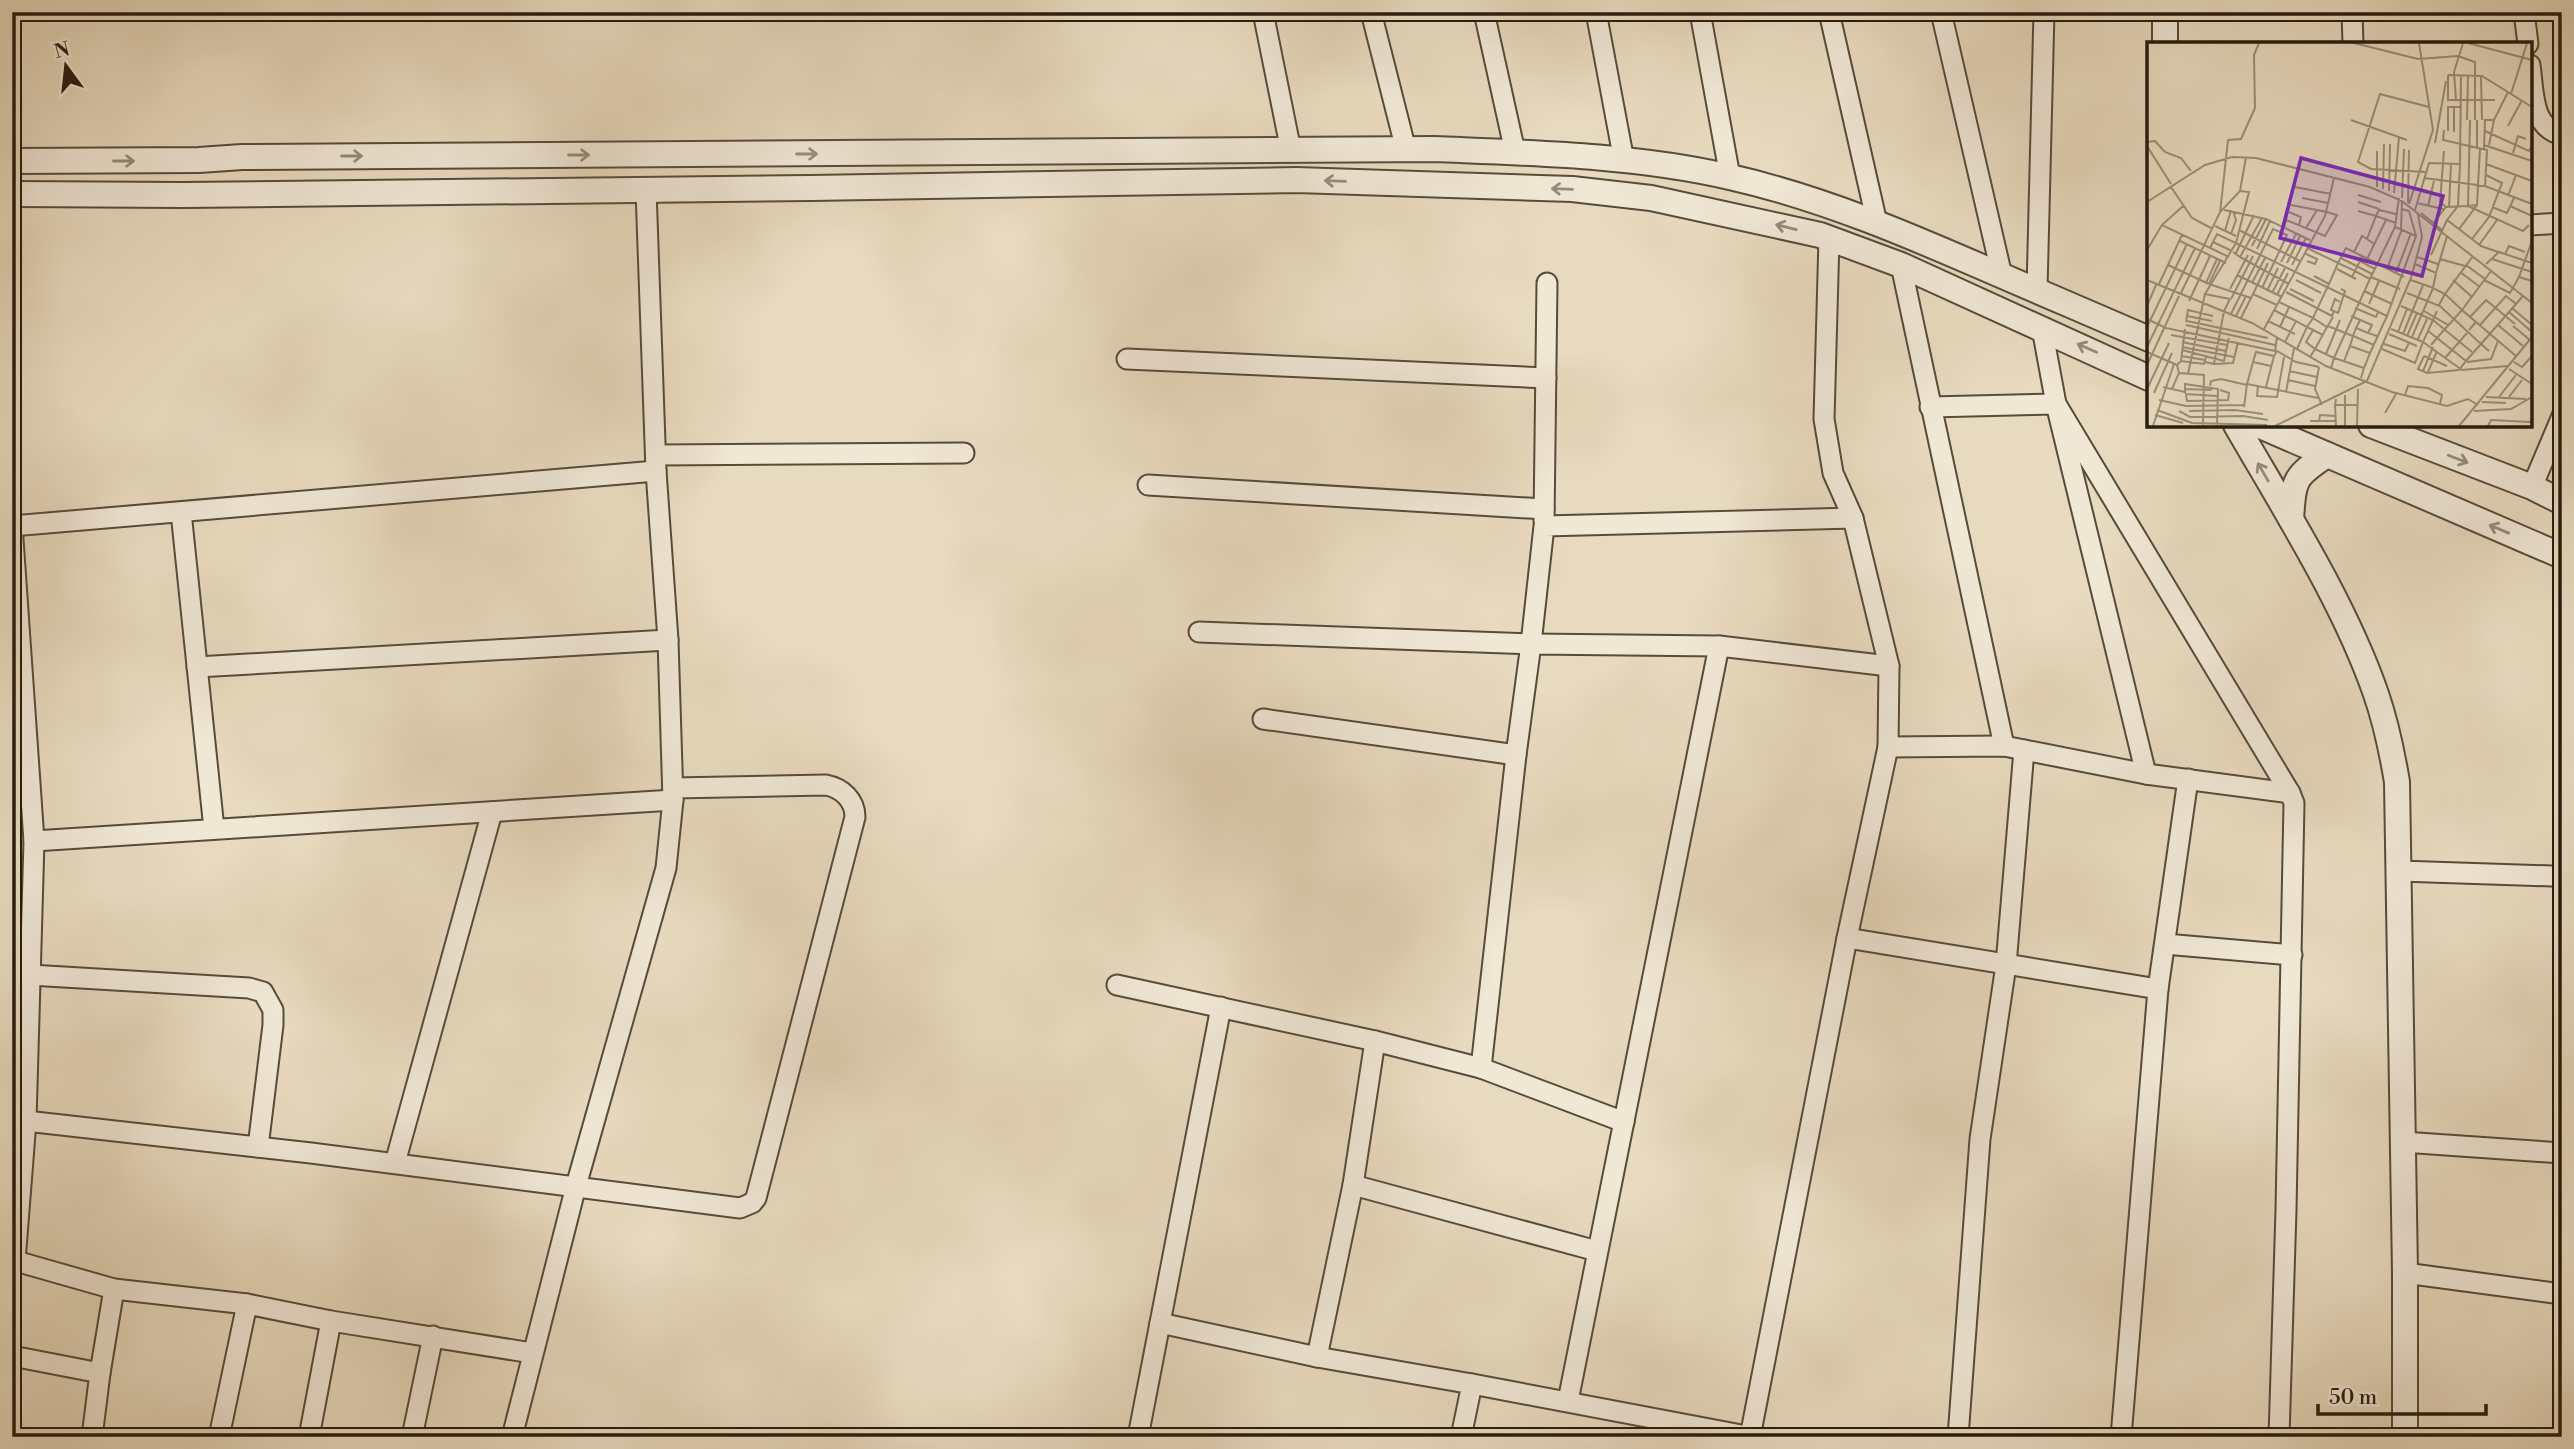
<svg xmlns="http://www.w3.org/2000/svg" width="2574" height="1449" viewBox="0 0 2574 1449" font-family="'Libre Bodoni',serif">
<rect width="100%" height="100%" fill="#e8dabf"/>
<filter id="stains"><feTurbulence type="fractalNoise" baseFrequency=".00286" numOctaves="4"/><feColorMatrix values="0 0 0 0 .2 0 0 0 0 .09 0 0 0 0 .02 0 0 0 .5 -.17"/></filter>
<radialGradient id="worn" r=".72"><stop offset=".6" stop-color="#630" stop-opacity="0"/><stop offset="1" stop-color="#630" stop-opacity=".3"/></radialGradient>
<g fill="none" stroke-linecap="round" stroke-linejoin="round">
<g stroke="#574c3a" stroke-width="23">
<g id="minor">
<polyline points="1263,12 1291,151"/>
<polyline points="1371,12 1406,150"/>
<polyline points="1484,12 1515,152"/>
<polyline points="1596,12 1624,161"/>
<polyline points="1700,12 1730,177"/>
<polyline points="1829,12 1877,223"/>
<polyline points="1941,12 2002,276"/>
<polyline points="2352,12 2353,44"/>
<polyline points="2524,12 2528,44"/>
<path d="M 2530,65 C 2534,92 2531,127 2562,135"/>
<polyline points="2530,225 2562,223"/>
<polyline points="1829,239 1824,419 1833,473 1853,518 1889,666 1888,747 2004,746 2146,774 2290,793 2294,803 2286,1210 2279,1437"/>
<polyline points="1901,265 2004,746"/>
<polyline points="2037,290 2044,12"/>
<polyline points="2042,328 2056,404 2146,774"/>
<polyline points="1127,359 1546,378"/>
<polyline points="1930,407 2056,404 2290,793"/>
<polyline points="656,455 964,453"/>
<polyline points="1148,485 1544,509"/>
<polyline points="2532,487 2562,416"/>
<polyline points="181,512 214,829"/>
<polyline points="1544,521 1547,283"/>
<polyline points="12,525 34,841 26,1121 15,1261"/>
<polyline points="12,526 656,471"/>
<polyline points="1199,632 1531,644 1544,526 1853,518"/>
<polyline points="197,667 668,640"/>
<polyline points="1263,719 1516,755"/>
<polyline points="34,841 673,800"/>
<polyline points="2399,871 2552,876"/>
<polyline points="1847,938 2158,989"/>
<polyline points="2165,944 2292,955"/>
<polyline points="30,975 249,988 263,992 273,1010 273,1025 258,1147"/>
<polyline points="1117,985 1375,1041"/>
<path d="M 26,1121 L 311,1153 L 740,1208 L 752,1203 L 756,1198 L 855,817 C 855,800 842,788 826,785 L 673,788"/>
<polyline points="1624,1122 1481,1068 1516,755 1531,644 1719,646 1889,666"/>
<polyline points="2403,1142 2562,1153"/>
<polyline points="395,1163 492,812"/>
<polyline points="1353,1185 1597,1251"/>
<polyline points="12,1260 114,1289 247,1304 331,1321 532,1353"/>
<polyline points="2405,1273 2562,1294"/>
<polyline points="1160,1323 1221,1007"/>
<polyline points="12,1356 100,1373 92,1437"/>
<polyline points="1317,1357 1353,1185 1375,1041 1481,1068"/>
<polyline points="100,1373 114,1289"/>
<polyline points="1472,1384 1752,1437"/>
<polyline points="1568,1401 1719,646"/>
<polyline points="219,1437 247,1304"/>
<polyline points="309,1437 331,1321"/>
<polyline points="412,1437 433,1336"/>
<polyline points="512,1437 576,1186 666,868 673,800 668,640 656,471 646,190"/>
<polyline points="1138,1437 1160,1323 1317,1357 1472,1384 1461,1437"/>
<polyline points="1750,1437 1847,938 1888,747"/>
<polyline points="1958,1437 1980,1139 2006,965 2024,750"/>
<polyline points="2121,1437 2158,989 2188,779"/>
</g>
</g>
<g stroke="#574c3a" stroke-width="28">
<g id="tertiary">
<polyline points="2165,12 2165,44"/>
<path d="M 12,161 L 199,160 L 242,157 L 1435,149 C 1532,153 1636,155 1730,177 C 1823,198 1911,236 1998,274 C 2048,296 2099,317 2149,339"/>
<polyline points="12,194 183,195 811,188 1296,180 1572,189 1651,198 1820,235 1901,265 2149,378"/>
<path d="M 2236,425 C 2285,510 2344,602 2376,694 C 2386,723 2392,752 2397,782 L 2405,1273 L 2405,1437"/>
<polyline points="2258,425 2562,556"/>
<polyline points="2371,425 2532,487 2562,502"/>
<path d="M 2291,519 C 2294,480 2293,477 2327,455"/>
</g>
</g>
<use href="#minor" stroke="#f0e7d5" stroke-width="19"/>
<use href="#tertiary" stroke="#f0e7d5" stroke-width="24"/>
</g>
<defs><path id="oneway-shaft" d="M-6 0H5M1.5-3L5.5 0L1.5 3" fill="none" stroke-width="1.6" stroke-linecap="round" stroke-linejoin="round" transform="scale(1.75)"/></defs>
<g stroke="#968c7b">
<use href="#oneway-shaft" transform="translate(807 154)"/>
<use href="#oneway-shaft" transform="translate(579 155)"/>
<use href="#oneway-shaft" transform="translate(352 156)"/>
<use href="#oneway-shaft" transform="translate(124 161)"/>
<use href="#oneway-shaft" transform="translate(1335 181) rotate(-178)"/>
<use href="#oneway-shaft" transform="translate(1562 189) rotate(-178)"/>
<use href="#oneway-shaft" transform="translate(1786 227) rotate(-166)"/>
<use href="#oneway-shaft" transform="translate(2087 348) rotate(-156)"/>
<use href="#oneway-shaft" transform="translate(2458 459) rotate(21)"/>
<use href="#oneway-shaft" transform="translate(2263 472) rotate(-120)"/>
<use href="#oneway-shaft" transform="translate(2499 529) rotate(-157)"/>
</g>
<g transform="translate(2147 42)">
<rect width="385" height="385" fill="#e8dabf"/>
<path fill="none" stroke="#9b8e78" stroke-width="2" d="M 207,1 L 271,17 L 311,14 L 328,20 L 328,78M 321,1 L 385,18M 301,33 L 335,34 L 385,65M 301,33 L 301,58 L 348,58M 334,35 L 335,78M 364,52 L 380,1M 309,58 L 307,30 L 316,1M 307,65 L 307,90M 204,78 L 260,98M 320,78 L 321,33M 323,78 L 321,164 L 330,163M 361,84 L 375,58M 297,88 L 296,98 L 340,108 L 338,144M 301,89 L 301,65 L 314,65M 338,89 L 382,109 L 385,104M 0,100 L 8,99 L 18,110 L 34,116 L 44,129M 288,101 L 299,39M 337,103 L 385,119M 342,103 L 347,78M 0,104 L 24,142M 330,106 L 330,78M 337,107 L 338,78 L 347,78 L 361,50M 297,109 L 293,160 L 299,165M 366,111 L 371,94 L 379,97M 339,122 L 385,139M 278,130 L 224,127 L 211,120 L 233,52 L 282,65M 277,136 L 338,144 L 385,162M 24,145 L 45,176 L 64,186M 148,145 L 184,152M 230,145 L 230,109M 236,147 L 237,102M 93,149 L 99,115M 242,149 L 243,102M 247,151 L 252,95M 211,153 L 234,160M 361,154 L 369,133M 155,156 L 181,161M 255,156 L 257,107M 0,160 L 58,123 L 85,115 L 109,116 L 223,145 L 255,159 L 385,261M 211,160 L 232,167M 261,161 L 262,108M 270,161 L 296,167M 262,162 L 286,88 L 272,1M 144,163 L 180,170M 281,164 L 287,139M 363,164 L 385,174M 302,165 L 304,121M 345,165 L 360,171 L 367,156M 255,167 L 262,169 L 269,194M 77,168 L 119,177 L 163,198M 268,168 L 282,121 L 313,122 L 314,33M 211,169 L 229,174 L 232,168 L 249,172M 142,170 L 154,175 L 152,183M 73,171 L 81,98 L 94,97 L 108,66 L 107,13 L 112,1M 274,171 L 295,188M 139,178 L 178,194 L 190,173 L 180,170M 300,178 L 311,164 L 313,122M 287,180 L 299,165 L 321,164 L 376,189 L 382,183M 15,183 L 36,164M 68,184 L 89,194M 137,186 L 151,127M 159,186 L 170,168M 254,187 L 255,159M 312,187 L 334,204 L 351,210M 92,188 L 153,219M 78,189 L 84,168M 84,192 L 89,178 L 86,169M 325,197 L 342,175 L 355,141 L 339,133M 33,199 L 79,221M 66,200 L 85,209M 227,202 L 220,197 L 229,174 L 249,181M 332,203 L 350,178M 105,204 L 119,177M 63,206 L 70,192 L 240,274 L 269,194 L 248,185 L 252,156M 160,206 L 191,221 L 199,206 L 215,214 L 213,219 L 200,214M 110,207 L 123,179M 0,208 L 15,183 L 82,215M 86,210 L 93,215 L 115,176M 207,210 L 215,194 L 220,197M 89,211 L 107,173M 157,211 L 170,217 L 168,222 L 160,219M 358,212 L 362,204 L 378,210M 284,213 L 300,178 L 312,187 L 330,163 L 333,106M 215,214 L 257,235M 93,215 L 142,242M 270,215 L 291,222M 194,216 L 225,232M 220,217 L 239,178M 293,217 L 318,224M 345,217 L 385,230M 134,220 L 149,192M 140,221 L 153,194M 268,222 L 289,231 L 300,194M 339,222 L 352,210 L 385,221M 21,223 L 62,242 L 104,256 L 106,252 L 130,263M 145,223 L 159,196M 319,223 L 338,237M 190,227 L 209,237M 240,227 L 255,187M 313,230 L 333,245M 249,231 L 264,191M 90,233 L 135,255M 205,235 L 208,229 L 223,237 L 187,316 L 217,326 L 214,336M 224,235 L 253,247M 372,235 L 385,199M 223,237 L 248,185M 0,238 L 105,281 L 179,324 L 245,350 L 300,364 L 321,357 L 331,363M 149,238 L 174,251M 264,238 L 286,246 L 289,231M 306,238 L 325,255M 337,238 L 363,251 L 372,235 L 385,239M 59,241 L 70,217M 105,241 L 118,216M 12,242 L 35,193M 62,242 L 73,219M 182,242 L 191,221 L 208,229 L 213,219 L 228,227M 83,247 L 101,213M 143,247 L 167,259M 120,249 L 131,226M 217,249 L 245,262M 139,250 L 185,274 L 187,269M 34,251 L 73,170 L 93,149 L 102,150 L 89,201 L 58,252 L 41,332M 125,251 L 138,226M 260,251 L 293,264 L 334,302 L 319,319 L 290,296 L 284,303M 58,252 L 83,257M 106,252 L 121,221M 130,253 L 141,231M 84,257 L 106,214M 42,259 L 63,214M 132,260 L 166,276 L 182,242 L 167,234M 193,260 L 188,257 L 184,268 L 191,271 L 198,249 L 194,247M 222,262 L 232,239M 0,264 L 9,243M 254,264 L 286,278 L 325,310M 142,265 L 138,274 L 149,279M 208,266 L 229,275 L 231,270M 365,266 L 385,283M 127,268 L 138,274 L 133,285M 277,269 L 301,283M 290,269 L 276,300 L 315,328 L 360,324M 362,270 L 385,290M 84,272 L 126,187 L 140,193 L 115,246M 40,274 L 65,279M 89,274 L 99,254M 204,274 L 225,283 L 221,291 L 230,294M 323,275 L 339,258 L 368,282M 94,276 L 104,256M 0,277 L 19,286 L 128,309 L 130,295M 213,278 L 209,286 L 221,291M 40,279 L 121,296M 121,279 L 148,292M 39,280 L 41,268 L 66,274M 329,280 L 369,314M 39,283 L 128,303M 333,283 L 359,254 L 369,262M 351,283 L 376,304M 181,284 L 206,294 L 203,304M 366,284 L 383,298M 0,285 L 40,202M 180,285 L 168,307 L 187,316 L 184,326M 209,286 L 206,294 L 227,303M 117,287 L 178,174 L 187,136M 322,288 L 329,280 L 315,268 L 344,229M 281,289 L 290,296 L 315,268 L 298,252 L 326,214M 251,290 L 260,267M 242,292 L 270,304M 256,292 L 276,243M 24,293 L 80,303M 176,293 L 160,285 L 166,276 L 180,285 L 186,275M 260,294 L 270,271M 265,295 L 286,246 L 298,252 L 292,263M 271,297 L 280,277M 35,300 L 79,309 L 82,296M 138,300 L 149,279 L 160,285 L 150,307M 237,302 L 258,309 L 262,301M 0,305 L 48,206M 35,305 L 87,315M 235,307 L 268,321 L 276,300 L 244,287M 35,308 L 77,319 L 79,309M 342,309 L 334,302 L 376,254M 0,310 L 30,323 L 34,319 L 57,322 L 59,315M 223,311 L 240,274M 179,312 L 193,278M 34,314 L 58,318M 277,314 L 271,327 L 280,331 L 312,328 L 319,319M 277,314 L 300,324M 163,315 L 168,307 L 159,300 L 166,288M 298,316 L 320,291M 34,319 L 38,287M 197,319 L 203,304 L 223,311 L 217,326M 58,320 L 67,322 L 77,269 L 83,257M 106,320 L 100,342 L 171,356M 320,320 L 344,317 L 351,299M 367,320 L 375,325 L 385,314M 67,322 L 86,321 L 91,300M 0,323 L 32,254M 124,324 L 106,320 L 109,310 L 127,314 L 130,309 L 149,320 L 172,325M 172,325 L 168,347 L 175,363M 362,327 L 385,342M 142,329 L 170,335M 276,329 L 286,305M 281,330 L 290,309M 32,331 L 57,333 L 56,384M 141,338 L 168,344M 63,344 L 64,339 L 74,337 L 100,343M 111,344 L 110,354 L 130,355 L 137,315M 16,345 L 25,347 L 32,331 L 30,323M 119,345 L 127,314M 0,347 L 22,301M 25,347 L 38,350 L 38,342 L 71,347 L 70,384M 38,347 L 65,348M 139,350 L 147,306M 7,351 L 25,311M 38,352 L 70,354M 39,353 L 40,359 L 81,358 L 82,351 L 73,348M 198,353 L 198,384M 258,353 L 261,344 L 281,346 L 295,353 L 293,362M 339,355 L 379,357M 352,355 L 369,333M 362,355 L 375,338M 189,357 L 188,363 L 210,363M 12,358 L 39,364 L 97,363M 335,360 L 359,361M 188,363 L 189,384M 97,365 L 100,342M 10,368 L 45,381 L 120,383M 32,369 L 43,375 L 96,374 L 121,378M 42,369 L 88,368 L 116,372M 327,369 L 364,367 L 385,355M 238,371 L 249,352M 8,373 L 36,381M 163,379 L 188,379M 172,379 L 173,373 L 188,374M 6,384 L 27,322M 128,384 L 220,339 L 264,236 L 275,195 L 271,172M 210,384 L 211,347M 312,384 L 385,295M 341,384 L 344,378 L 383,380 L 385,376"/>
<path fill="#7b2cbf" fill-opacity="0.15" stroke="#7b2cbf" stroke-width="3.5" d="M 154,116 L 296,154 L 275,234 L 133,196 Z"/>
<rect width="385" height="385" fill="none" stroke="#271c0e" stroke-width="3.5"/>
</g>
<rect width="2574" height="1449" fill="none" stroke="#e8dabf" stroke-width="42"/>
<rect x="14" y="14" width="2546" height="1421" fill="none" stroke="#271c0e" stroke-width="3.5"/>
<rect x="21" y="21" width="2532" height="1407" fill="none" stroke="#271c0e" stroke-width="2"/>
<g transform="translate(66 66) rotate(345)" stroke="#f0e7d5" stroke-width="5" paint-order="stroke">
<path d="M0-5L12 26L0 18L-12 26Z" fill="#271c0e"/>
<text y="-10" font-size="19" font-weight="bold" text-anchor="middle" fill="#271c0e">N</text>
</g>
<path d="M2318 1404v10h168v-10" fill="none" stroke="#271c0e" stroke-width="3.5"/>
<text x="2329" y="1404" font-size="21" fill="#271c0e" stroke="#f0e7d5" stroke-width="5" paint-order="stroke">50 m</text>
<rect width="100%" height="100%" filter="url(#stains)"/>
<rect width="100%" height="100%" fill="url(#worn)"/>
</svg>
